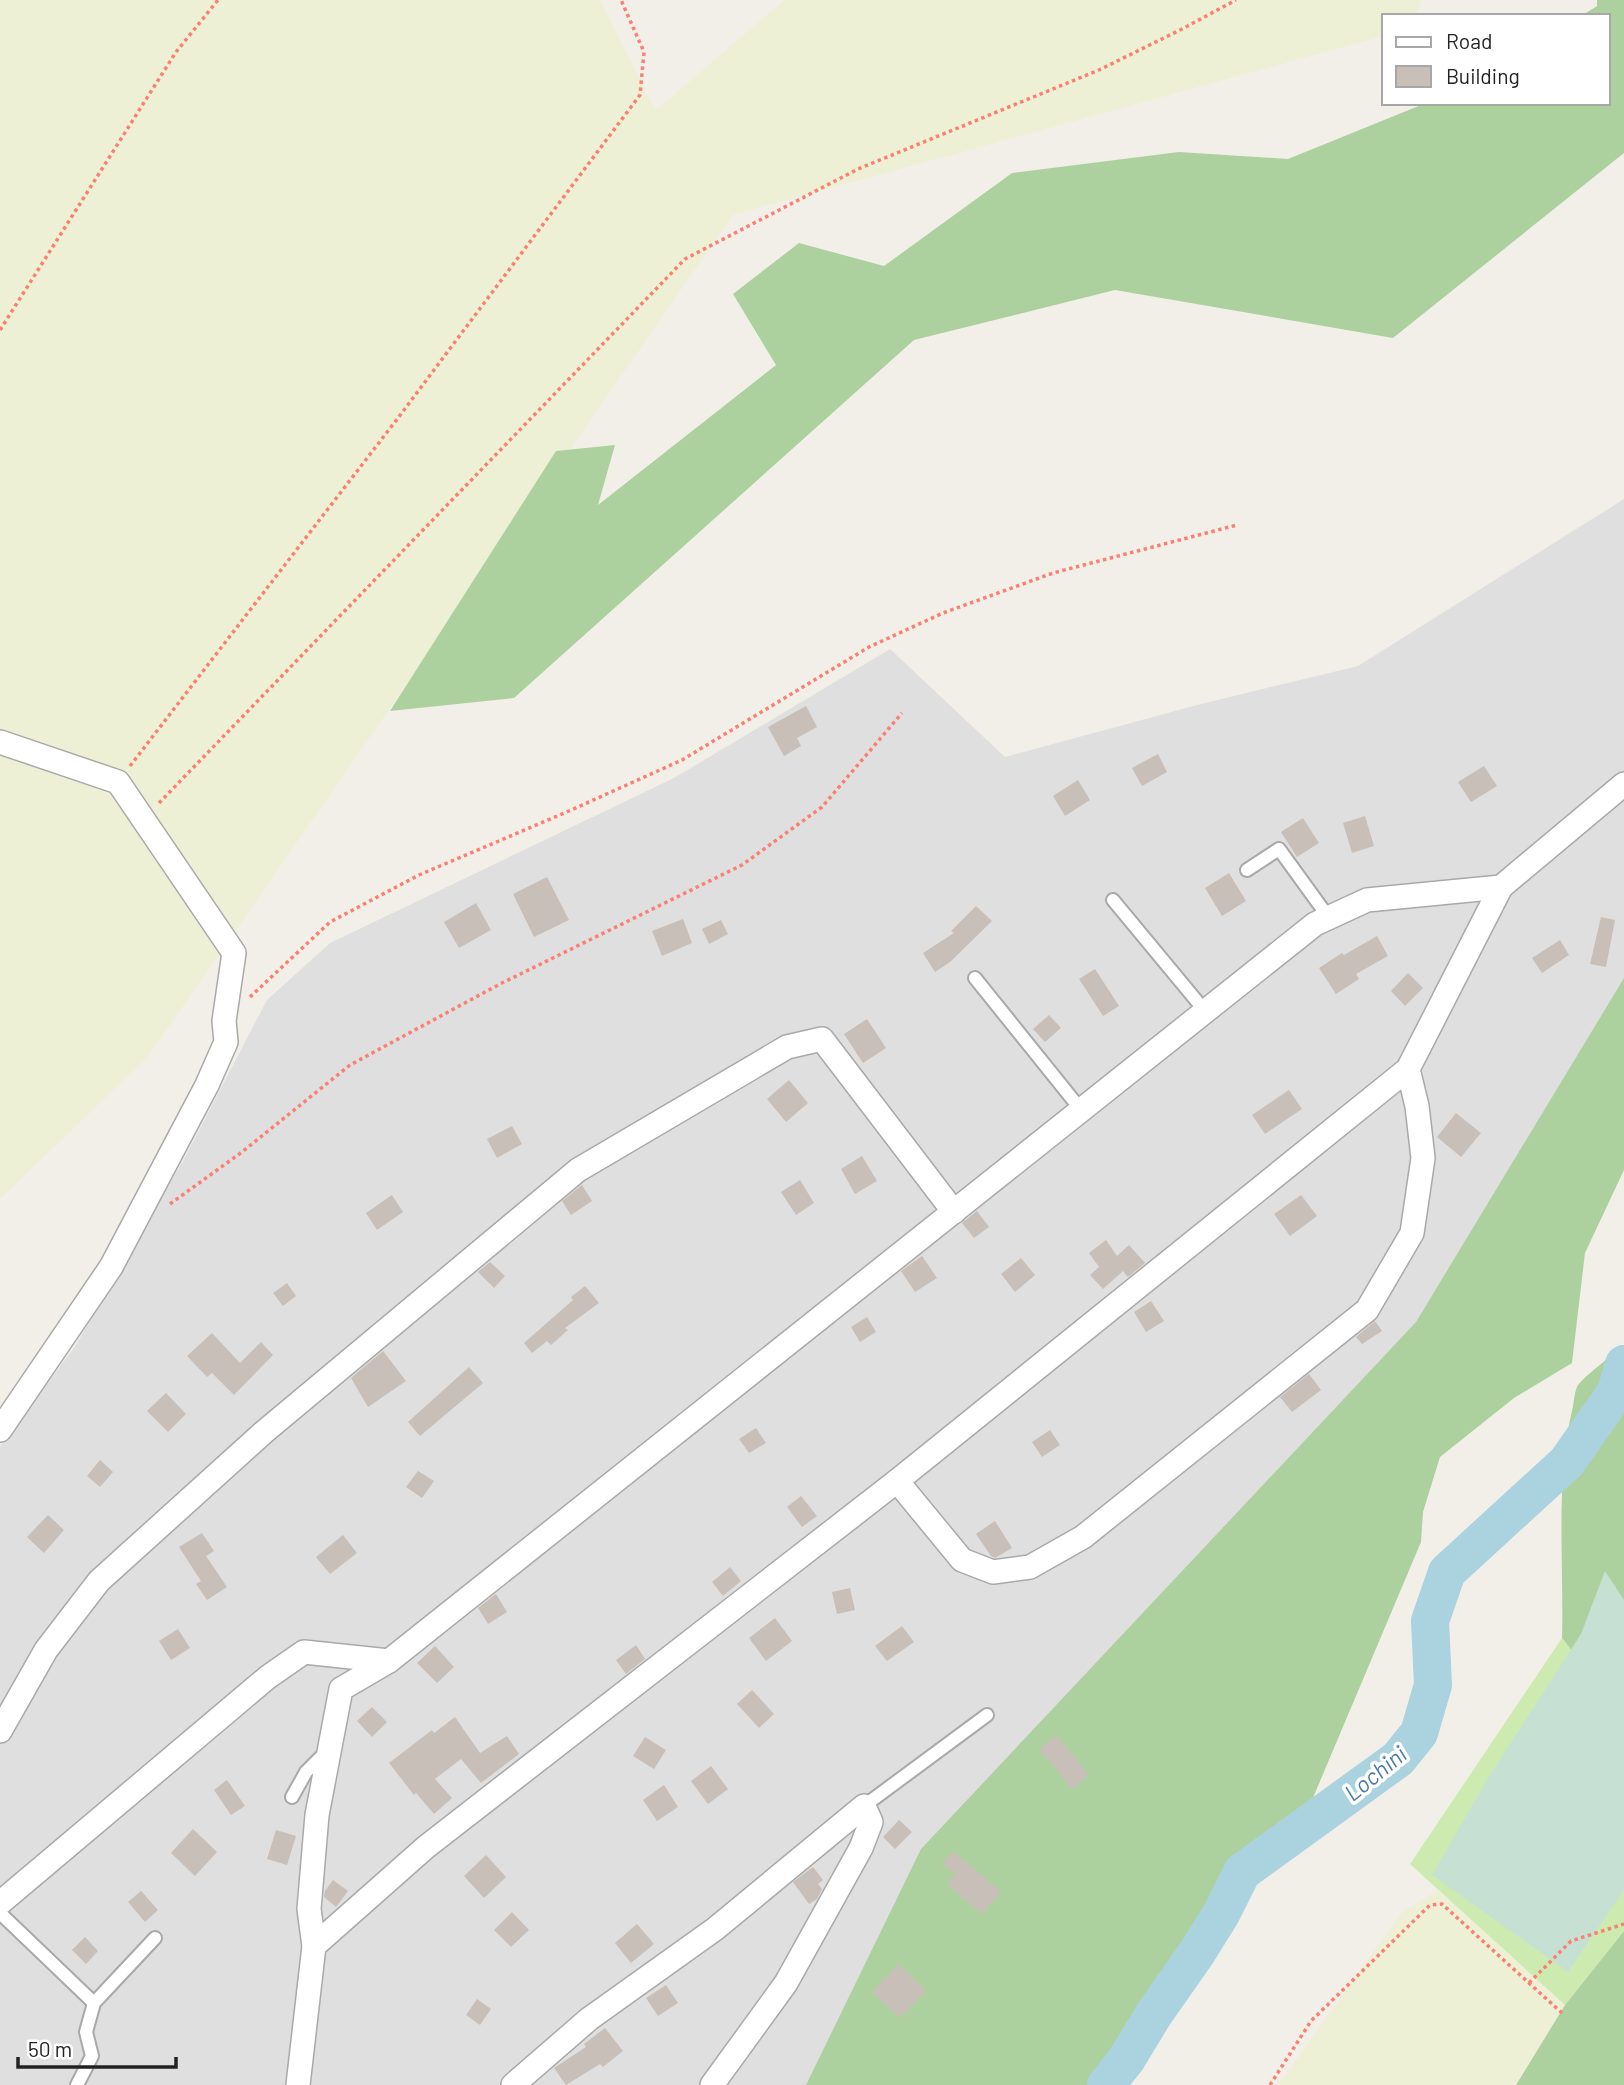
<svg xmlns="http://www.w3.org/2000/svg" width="1624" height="2085" viewBox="0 0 1624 2085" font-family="Barlow,sans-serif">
<rect width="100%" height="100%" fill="#f2efe9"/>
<polygon fill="#e0dfdf" points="1624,499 1624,1010 942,2085 0,2085 0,1446 74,1348 184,1159 267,1000 330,943 674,778 890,649 1005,757 1201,704 1358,666"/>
<g fill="#eef0d5">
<polygon points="0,0 600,0 656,110 784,0 1421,0 1417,16 1384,16 1384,36 733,215 147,1058 0,1199"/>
<polygon points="1438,1890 1565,2005 1515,2085 1278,2085 1402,1912"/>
</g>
<polygon fill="#cdebb0" points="1624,1604 1624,1931 1565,2005 1410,1864 1562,1638 1584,1665"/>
<g fill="#add19e">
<polygon points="1597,0 1624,0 1624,153 1393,338 1115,290 914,340 514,698 390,711 556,451 615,445 598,505 776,365 733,294 799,243 884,266 1012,173 1179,152 1288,159 1426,103 1608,103 1608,16 1581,16 1597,6"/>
<polygon points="1624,978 1624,1170 1585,1253 1572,1363 1514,1398 1440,1457 1423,1512 1421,1542 1307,1812 1231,1868 1092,2085 806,2085 921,1849 1416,1322"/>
<path d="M 1624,1347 L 1624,1604 L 1584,1666 L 1562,1638 C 1564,1561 1555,1481 1573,1406 C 1574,1400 1575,1390 1578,1385 C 1585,1376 1614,1353 1624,1347 Z"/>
<polygon points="1624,1931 1624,2085 1516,2085 1565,2005"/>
</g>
<polygon fill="#c6e0d4" points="1605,1571 1624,1600 1624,1890 1568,1972 1432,1875 1488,1778 1581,1634"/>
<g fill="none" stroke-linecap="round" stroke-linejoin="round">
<polyline stroke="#aad3df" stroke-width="38" points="1106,2085 1126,2060 1154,2014 1198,1951 1221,1914 1242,1872 1398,1759 1419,1733 1433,1685 1430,1621 1447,1572 1567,1462 1616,1392 1624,1364"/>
</g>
<g fill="#c7bfb8">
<polygon points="806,706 817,727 797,738 801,746 784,756 768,727"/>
<polygon points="1158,754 1167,772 1142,786 1132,768"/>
<polygon points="1484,766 1497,786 1471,802 1458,782"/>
<polygon points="1078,780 1090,800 1065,816 1053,796"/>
<polygon points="1365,816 1374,846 1352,853 1343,823"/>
<polygon points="1303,818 1319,843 1297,857 1281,832"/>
<polygon points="1229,873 1246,901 1222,916 1205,888"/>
<polygon points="547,877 569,920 534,937 513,894"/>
<polygon points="476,903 491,930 459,948 444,922"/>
<polygon points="976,906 992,921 950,962 935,972 923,953 954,933 951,931"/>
<polygon points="1601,917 1615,920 1606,967 1590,964"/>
<polygon points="683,919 692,943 662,956 652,931"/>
<polygon points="721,920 728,934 709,944 702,929"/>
<polygon points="1377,936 1388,956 1356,974 1359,979 1336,994 1319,968 1342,953 1344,955"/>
<polygon points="1560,940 1569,955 1542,973 1532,958"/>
<polygon points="1095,969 1119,1006 1103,1016 1079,979"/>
<polygon points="1408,973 1423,988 1405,1006 1391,991"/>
<polygon points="1049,1015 1061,1028 1045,1042 1033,1029"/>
<polygon points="867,1019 886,1048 863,1063 844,1034"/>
<polygon points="789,1080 808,1103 786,1122 767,1099"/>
<polygon points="1289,1090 1302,1109 1265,1134 1252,1115"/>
<polygon points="1456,1113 1481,1133 1461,1157 1437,1137"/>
<polygon points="512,1126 522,1144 497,1158 487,1139"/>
<polygon points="862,1156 877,1181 855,1194 841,1169"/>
<polygon points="800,1180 814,1203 796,1215 781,1192"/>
<polygon points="582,1185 592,1201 571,1215 562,1201"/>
<polygon points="392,1195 403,1212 377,1230 366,1213"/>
<polygon points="1301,1195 1317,1216 1290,1236 1274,1214"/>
<polygon points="977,1211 989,1227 974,1238 962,1223"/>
<polygon points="1106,1240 1117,1256 1129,1245 1145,1263 1128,1277 1123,1271 1103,1289 1090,1275 1099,1267 1089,1253"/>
<polygon points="922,1256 937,1278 915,1292 901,1271"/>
<polygon points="1021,1258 1035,1275 1015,1292 1001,1274"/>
<polygon points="490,1262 505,1276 494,1288 478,1272"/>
<polygon points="287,1283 296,1296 283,1306 273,1293"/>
<polygon points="585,1286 599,1303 565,1328 568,1330 551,1345 547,1341 532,1353 524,1343 573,1300 571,1297"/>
<polygon points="1151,1301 1164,1321 1146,1332 1134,1312"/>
<polygon points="867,1317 876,1332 860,1342 851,1327"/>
<polygon points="1375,1321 1382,1331 1362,1344 1356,1337"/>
<polygon points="212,1333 240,1363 261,1342 273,1355 234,1395 212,1373 207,1377 187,1356"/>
<polygon points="383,1351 406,1381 368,1407 351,1378"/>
<polygon points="469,1367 483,1383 420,1436 408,1422"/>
<polygon points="1309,1374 1321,1390 1292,1412 1280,1397"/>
<polygon points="166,1393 186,1414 168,1432 147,1411"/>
<polygon points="756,1428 766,1443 749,1453 739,1439"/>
<polygon points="1050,1430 1060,1445 1042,1457 1032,1442"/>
<polygon points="100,1460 113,1472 100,1487 87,1476"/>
<polygon points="418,1471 434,1481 422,1498 406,1487"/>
<polygon points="801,1496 817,1516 802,1527 787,1507"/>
<polygon points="48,1515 64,1530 44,1553 27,1537"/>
<polygon points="995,1521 1012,1548 995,1558 991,1556 976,1534"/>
<polygon points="202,1533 214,1551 206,1556 227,1587 207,1600 196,1584 201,1581 179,1547"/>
<polygon points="343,1535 357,1553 330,1574 316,1557"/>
<polygon points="730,1567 741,1581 723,1596 712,1582"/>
<polygon points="850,1588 855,1610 837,1614 832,1592"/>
<polygon points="496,1594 507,1612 488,1624 478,1608"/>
<polygon points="775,1618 792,1641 766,1661 749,1638"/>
<polygon points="902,1626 914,1642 887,1661 875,1646"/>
<polygon points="178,1629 190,1648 171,1660 159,1641"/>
<polygon points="636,1645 645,1659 626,1674 616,1660"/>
<polygon points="435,1646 454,1667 437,1683 417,1663"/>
<polygon points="752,1690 774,1714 759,1728 737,1704"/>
<polygon points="372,1707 387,1722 372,1737 357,1721"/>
<polygon points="455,1717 480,1753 507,1736 519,1754 481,1783 461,1759 435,1779 452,1798 434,1814 416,1793 414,1795 389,1763 432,1730 434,1733"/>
<polygon points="1056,1735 1089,1775 1072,1789 1039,1749"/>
<polygon points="645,1737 666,1750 654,1769 633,1756"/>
<polygon points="711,1766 728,1789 708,1804 691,1781"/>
<polygon points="227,1780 245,1806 231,1815 214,1790"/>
<polygon points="664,1785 678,1807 657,1821 643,1800"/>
<polygon points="899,1820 912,1832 895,1849 883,1837"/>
<polygon points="193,1829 217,1852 195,1876 171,1853"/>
<polygon points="276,1830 296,1836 287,1865 267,1859"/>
<polygon points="953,1851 1001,1892 982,1914 947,1884 955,1874 942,1864"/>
<polygon points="486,1855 506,1877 484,1898 464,1876"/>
<polygon points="813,1867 823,1880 818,1884 822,1889 817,1899 809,1904 793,1882"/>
<polygon points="333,1880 348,1891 336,1907 324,1897 325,1891"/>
<polygon points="141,1891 158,1910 145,1922 128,1902"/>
<polygon points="512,1912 529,1930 511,1947 494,1930"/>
<polygon points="637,1924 654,1944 631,1963 615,1943"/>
<polygon points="85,1937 98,1951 86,1964 72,1950"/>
<polygon points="898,1964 926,1990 900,2018 872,1992"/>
<polygon points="666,1985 678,2003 658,2016 646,1998"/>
<polygon points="477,1999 491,2009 480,2025 466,2015"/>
<polygon points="605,2028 623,2051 603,2067 600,2064 566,2085 554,2068 586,2047 584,2044"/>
</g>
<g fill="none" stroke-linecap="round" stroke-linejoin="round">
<g stroke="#a9a9a9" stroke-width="16">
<g id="lane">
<polyline points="1247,870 1279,849 1329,918"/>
<polyline points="1113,900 1205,1011"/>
<polyline points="975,978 1082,1111"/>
<polyline points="292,1797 306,1772 325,1753"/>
<polyline points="864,1806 987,1715"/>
<polyline points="0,1913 94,2003"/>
<polyline points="77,2085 92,2056 86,2032 94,2003 155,1938"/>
</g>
</g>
<g stroke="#a9a9a9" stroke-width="26">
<g id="street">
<polyline points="0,742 118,782 234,953 224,1021 226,1042 207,1085 111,1267 0,1430"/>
<polyline points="897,1481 962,1560 993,1572 1030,1567 1083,1537 1367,1310 1412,1233 1423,1158 1417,1106 1408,1069"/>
<polyline points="0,1731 46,1650 99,1581 264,1432 578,1170 787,1047 822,1039 954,1212"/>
<polyline points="0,1903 268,1677 304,1652 389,1661"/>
<polyline points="314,1946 309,1909 317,1815 341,1689 389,1661 1315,924 1367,900 1501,887 1624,784"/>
<polyline points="298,2085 314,1946 426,1847 897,1481 1408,1069 1501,887"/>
<polyline points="513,2085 589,2019 715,1929 864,1806 871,1822 861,1848 786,1983 712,2085"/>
</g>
</g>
<g stroke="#fa8072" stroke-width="3.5" stroke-dasharray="3.5 3.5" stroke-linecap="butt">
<polyline points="0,330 176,52 218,0"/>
<polyline points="130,766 398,418 640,95 644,52 621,0"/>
<polyline points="159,803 685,259 858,169 1099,70 1182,29 1236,0"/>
<polyline points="250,997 330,922 419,875 569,811 682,760 869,647 943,613 1053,573 1237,525"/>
<polyline points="170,1204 242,1152 350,1065 500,984 742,865 822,807 902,713"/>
<polyline points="1529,1983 1571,1941 1624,1924"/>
<polyline points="1270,2085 1311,2021 1430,1905 1442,1904 1562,2013"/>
</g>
<use href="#lane" stroke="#fff" stroke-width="12"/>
<use href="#street" stroke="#fff" stroke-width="23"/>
</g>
<g text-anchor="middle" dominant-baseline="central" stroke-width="7" stroke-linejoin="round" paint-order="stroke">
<g font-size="23" font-style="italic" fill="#4a7aab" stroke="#fff">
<text transform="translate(1375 1773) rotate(-39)">Lochini</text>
</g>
</g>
<rect x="1382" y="14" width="228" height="91" fill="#ffffff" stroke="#a7a7a7" stroke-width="2"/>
<rect x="1396" y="37" width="35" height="10" fill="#ffffff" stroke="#a7a7a7" stroke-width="2"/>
<text x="1446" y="49" font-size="21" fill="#222222">Road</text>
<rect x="1396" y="66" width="35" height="21" fill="#c7bfb8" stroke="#a7a7a7" stroke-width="2"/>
<text x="1446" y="84" font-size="21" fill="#222222">Building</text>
<path d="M18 2057v10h158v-10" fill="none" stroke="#222222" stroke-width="3.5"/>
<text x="28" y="2057" font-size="21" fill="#222222" stroke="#ffffff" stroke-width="5" paint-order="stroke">50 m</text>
</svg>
